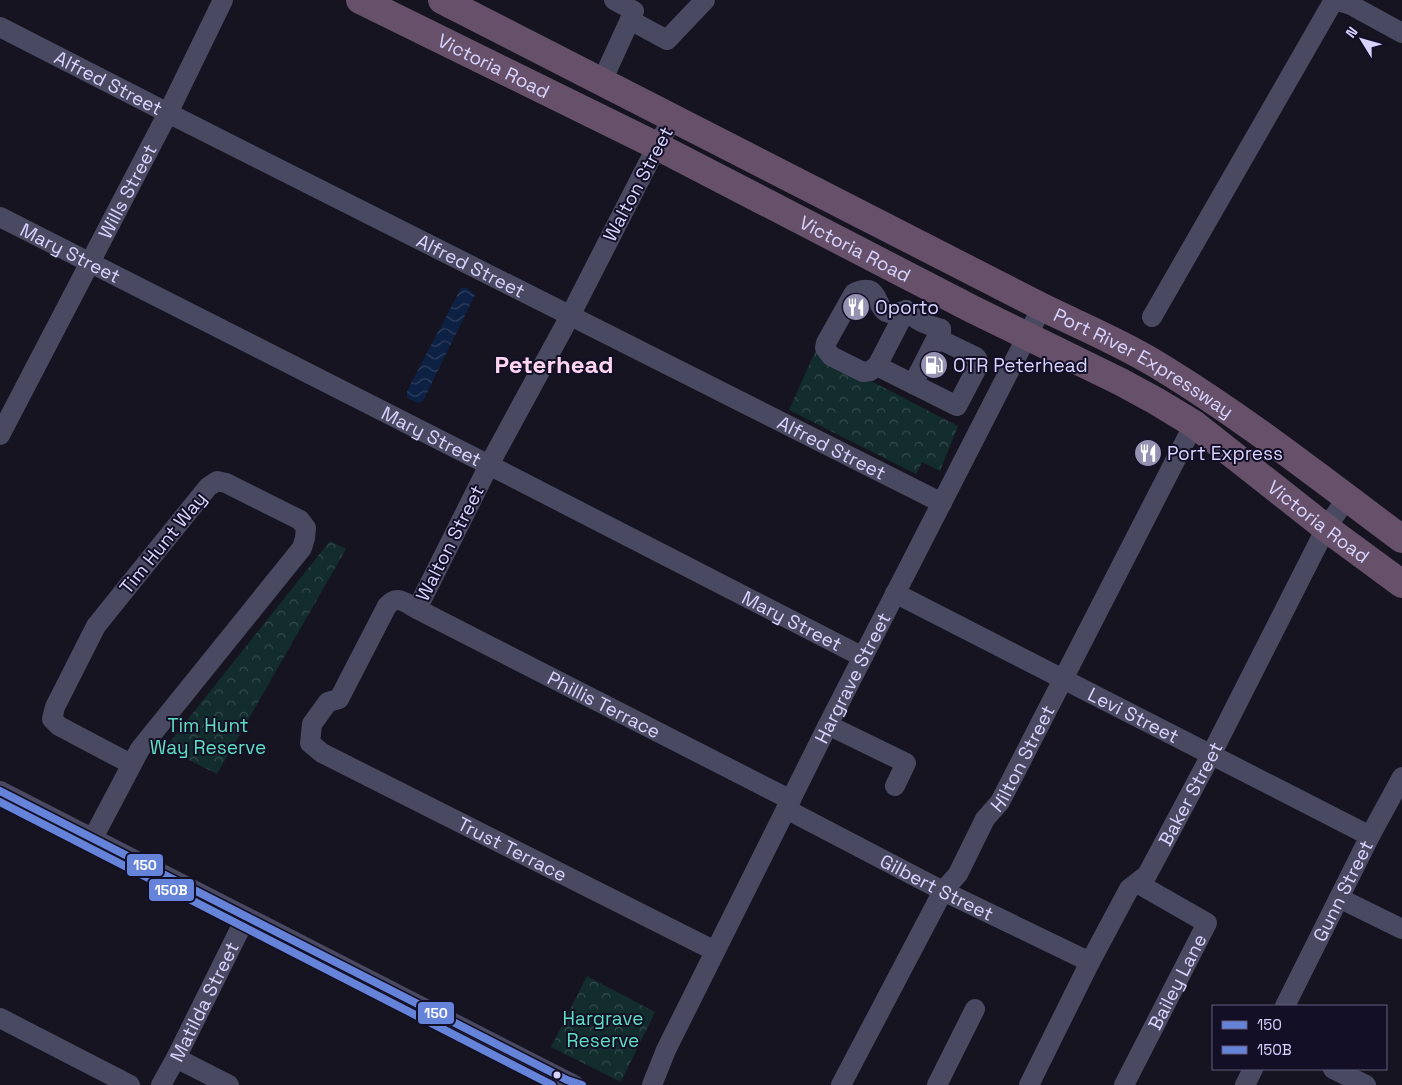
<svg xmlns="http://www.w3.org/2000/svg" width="1402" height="1085" viewBox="0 0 1402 1085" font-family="'Space Grotesk',sans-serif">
<defs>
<pattern id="park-crowns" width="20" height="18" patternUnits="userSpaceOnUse" patternTransform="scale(1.25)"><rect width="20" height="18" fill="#132c2d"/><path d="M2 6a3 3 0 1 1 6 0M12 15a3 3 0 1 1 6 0" fill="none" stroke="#354a4c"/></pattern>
<pattern id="water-waves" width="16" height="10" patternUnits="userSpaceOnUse" patternTransform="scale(1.25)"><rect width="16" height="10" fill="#0d2144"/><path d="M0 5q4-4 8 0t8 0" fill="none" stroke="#304060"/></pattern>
</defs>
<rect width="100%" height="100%" fill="#161421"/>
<g fill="url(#park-crowns)">
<polygon points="815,352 958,426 940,471 922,462 916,474 789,410"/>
<polygon points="330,541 346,549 217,774 165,748"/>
<polygon points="587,976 655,1012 621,1082 551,1047"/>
</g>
<polygon fill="url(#water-waves)" points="461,288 467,288 475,295 423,401 418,403 407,398 407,391"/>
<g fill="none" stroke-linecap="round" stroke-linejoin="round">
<g stroke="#4a4962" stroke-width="20">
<polyline points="1334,0 1351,5 1402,33"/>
<polyline points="630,20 667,40 705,0"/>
<path id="s1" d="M 0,27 L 168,113 L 942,503"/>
<polyline points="602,81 634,11 614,0"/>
<path id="s2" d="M 673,118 L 657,146 L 570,316 L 489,465 L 417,609 C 405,603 398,594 387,606 L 339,699 L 328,702 L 312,724 L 310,743 L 322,753 L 715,951"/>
<path id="s3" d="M 0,217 L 489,465 L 863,657"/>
<polyline points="906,310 877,366 957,406 979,364 978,360 976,357 943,341 941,337 941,329"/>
<path d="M 906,310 C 917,322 926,324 941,329"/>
<polyline points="1152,317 1334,0"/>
<path d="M 877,366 L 870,371 L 863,372 L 831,356 L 825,348 L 826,343 L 854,293 C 880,281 874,305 886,312 C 892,315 900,312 906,310"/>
<polyline points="913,384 941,329"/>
<path id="s4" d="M 0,435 L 168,113 L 223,0"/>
<path id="s5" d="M 895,593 L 1370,836"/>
<path id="s6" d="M 417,609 L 791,800"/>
<polyline points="828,725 906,763 895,786"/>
<polyline points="0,791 574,1085"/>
<path id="s7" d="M 786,809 L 943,891 L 1090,962"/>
<polyline points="93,838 140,749 302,548 305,538 306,528 300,520 226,483 217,481 208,487 96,626 55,707 52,719 59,726 131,764"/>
<polyline points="1339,898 1402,929"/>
<path id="s8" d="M 1285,1006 L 1370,836 L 1402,777"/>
<polyline points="0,1018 130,1085"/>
<polyline points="176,1058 229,1085"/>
<polyline points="1333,1069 1366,1085"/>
<path id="s9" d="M 161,1085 L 176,1058 L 246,917"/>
<path id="s10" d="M 652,1085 L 666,1050 L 828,725 L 1042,307"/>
<path id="s11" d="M 841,1085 L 943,891 L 958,874 L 985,819 L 1000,802 L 1194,424"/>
<polyline points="937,1085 975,1009"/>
<path id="s12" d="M 1029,1085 L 1090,962 L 1129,889 L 1147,875 L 1211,755 L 1326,528 L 1347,498"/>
<path id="s13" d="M 1124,1085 L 1207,923 L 1137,883"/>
<polyline points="1245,1085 1253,1069"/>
</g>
<g stroke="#67516a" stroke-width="28">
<path id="s14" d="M 360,0 L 657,146 L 972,309 L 1121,382 L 1156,401 L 1194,424 L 1326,528 L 1402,584"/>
<path id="s15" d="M 442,0 L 1042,307 C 1083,327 1126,345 1164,369 C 1247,420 1324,481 1402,539"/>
</g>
<g stroke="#130f26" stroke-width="11">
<polyline id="bus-1" points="0,791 567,1080 582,1085"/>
</g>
<g stroke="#130f26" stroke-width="11">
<polyline id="bus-2" points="0,802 552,1085"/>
</g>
<use href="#bus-1" stroke="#6683da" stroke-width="8"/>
<use href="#bus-2" stroke="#6683da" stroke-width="8"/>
</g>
<defs>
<g id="restaurant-disc" transform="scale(1.4375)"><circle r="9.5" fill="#9591b1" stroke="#130f26"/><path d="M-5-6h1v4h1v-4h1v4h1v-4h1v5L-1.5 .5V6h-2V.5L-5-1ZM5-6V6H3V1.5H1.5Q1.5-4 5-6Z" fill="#fff"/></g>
<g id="fuel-disc" transform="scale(1.4375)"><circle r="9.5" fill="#9591b1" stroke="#130f26"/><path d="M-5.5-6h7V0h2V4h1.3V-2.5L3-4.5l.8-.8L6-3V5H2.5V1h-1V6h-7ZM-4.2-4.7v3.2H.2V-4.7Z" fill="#fff"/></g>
</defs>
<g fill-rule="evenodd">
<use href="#restaurant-disc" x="856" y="307"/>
<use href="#fuel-disc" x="934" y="365"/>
<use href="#restaurant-disc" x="1148" y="453"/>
</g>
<circle fill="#d9d4ff" stroke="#130f26" stroke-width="2" cx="557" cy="1075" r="4.5"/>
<g text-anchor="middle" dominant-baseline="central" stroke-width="4" stroke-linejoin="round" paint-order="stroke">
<g font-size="19" fill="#d9d4ff" stroke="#130f26">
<text stroke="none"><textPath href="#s14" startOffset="149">Victoria Road</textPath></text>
<text stroke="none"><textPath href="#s1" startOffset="122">Alfred Street</textPath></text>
<text transform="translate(638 184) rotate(-62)">Walton Street</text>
<text stroke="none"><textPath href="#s4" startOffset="275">Wills Street</textPath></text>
<text stroke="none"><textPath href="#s14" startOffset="554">Victoria Road</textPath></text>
<text stroke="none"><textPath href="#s3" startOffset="79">Mary Street</textPath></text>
<text stroke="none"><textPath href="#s1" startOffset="528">Alfred Street</textPath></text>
<text stroke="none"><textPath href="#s15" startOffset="790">Port River Expressway</textPath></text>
<text stroke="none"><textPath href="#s3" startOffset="484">Mary Street</textPath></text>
<text stroke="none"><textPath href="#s1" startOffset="932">Alfred Street</textPath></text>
<text stroke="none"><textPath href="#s14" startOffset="1094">Victoria Road</textPath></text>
<text transform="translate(163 543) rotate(-51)">Tim Hunt Way</text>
<text transform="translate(450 543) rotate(-63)">Walton Street</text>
<text stroke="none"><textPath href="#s3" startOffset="889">Mary Street</textPath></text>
<text stroke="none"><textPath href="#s10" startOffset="454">Hargrave Street</textPath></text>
<text stroke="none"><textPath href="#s6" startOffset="210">Phillis Terrace</textPath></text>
<text stroke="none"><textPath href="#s5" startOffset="268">Levi Street</textPath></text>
<text stroke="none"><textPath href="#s11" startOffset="375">Hilton Street</textPath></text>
<text stroke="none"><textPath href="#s12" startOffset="335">Baker Street</textPath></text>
<text stroke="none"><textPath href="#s2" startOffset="979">Trust Terrace</textPath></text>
<text stroke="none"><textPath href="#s7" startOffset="170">Gilbert Street</textPath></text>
<text stroke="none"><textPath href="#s8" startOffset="129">Gunn Street</textPath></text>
<text stroke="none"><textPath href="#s13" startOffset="116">Bailey Lane</textPath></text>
<text stroke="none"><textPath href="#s9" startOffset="94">Matilda Street</textPath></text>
</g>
<g font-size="19" fill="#d9d4ff" stroke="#130f26" text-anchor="start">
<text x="875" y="307">Oporto</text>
<text x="953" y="365">OTR Peterhead</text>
<text x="1167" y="453">Port Express</text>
</g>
<g font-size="19" fill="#5fe0c0" stroke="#130f26">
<text x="208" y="725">Tim Hunt<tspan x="208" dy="22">Way Reserve</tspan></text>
<text x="603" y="1018">Hargrave<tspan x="603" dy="22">Reserve</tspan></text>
</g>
<g font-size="24" font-weight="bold" fill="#ffd6f0" stroke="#130f26">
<text x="554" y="364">Peterhead</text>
</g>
</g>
<g stroke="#130f26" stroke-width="2">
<rect x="126" y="853" width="38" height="24" rx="5" fill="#6683da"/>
<rect x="148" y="878" width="47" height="24" rx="5" fill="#6683da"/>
<rect x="417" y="1001" width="38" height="24" rx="5" fill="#6683da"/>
</g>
<g font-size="14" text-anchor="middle" font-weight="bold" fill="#fff">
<text x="145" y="870">150</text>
<text x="171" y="895">150B</text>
<text x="436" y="1018">150</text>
</g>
<rect x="1212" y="1005" width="175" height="65" fill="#130f26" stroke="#625e7d"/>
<rect x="1222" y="1021" width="25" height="8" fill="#6683da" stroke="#625e7d"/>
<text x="1257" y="1030" font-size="15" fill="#d9d4ff">150</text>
<rect x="1222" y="1046" width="25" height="8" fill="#6683da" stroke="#625e7d"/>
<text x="1257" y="1055" font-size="15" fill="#d9d4ff">150B</text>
<g transform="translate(1362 40) rotate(307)" stroke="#130f26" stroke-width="4" paint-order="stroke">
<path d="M0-4L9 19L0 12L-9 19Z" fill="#d9d4ff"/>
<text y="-8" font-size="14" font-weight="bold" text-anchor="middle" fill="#d9d4ff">N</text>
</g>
</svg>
